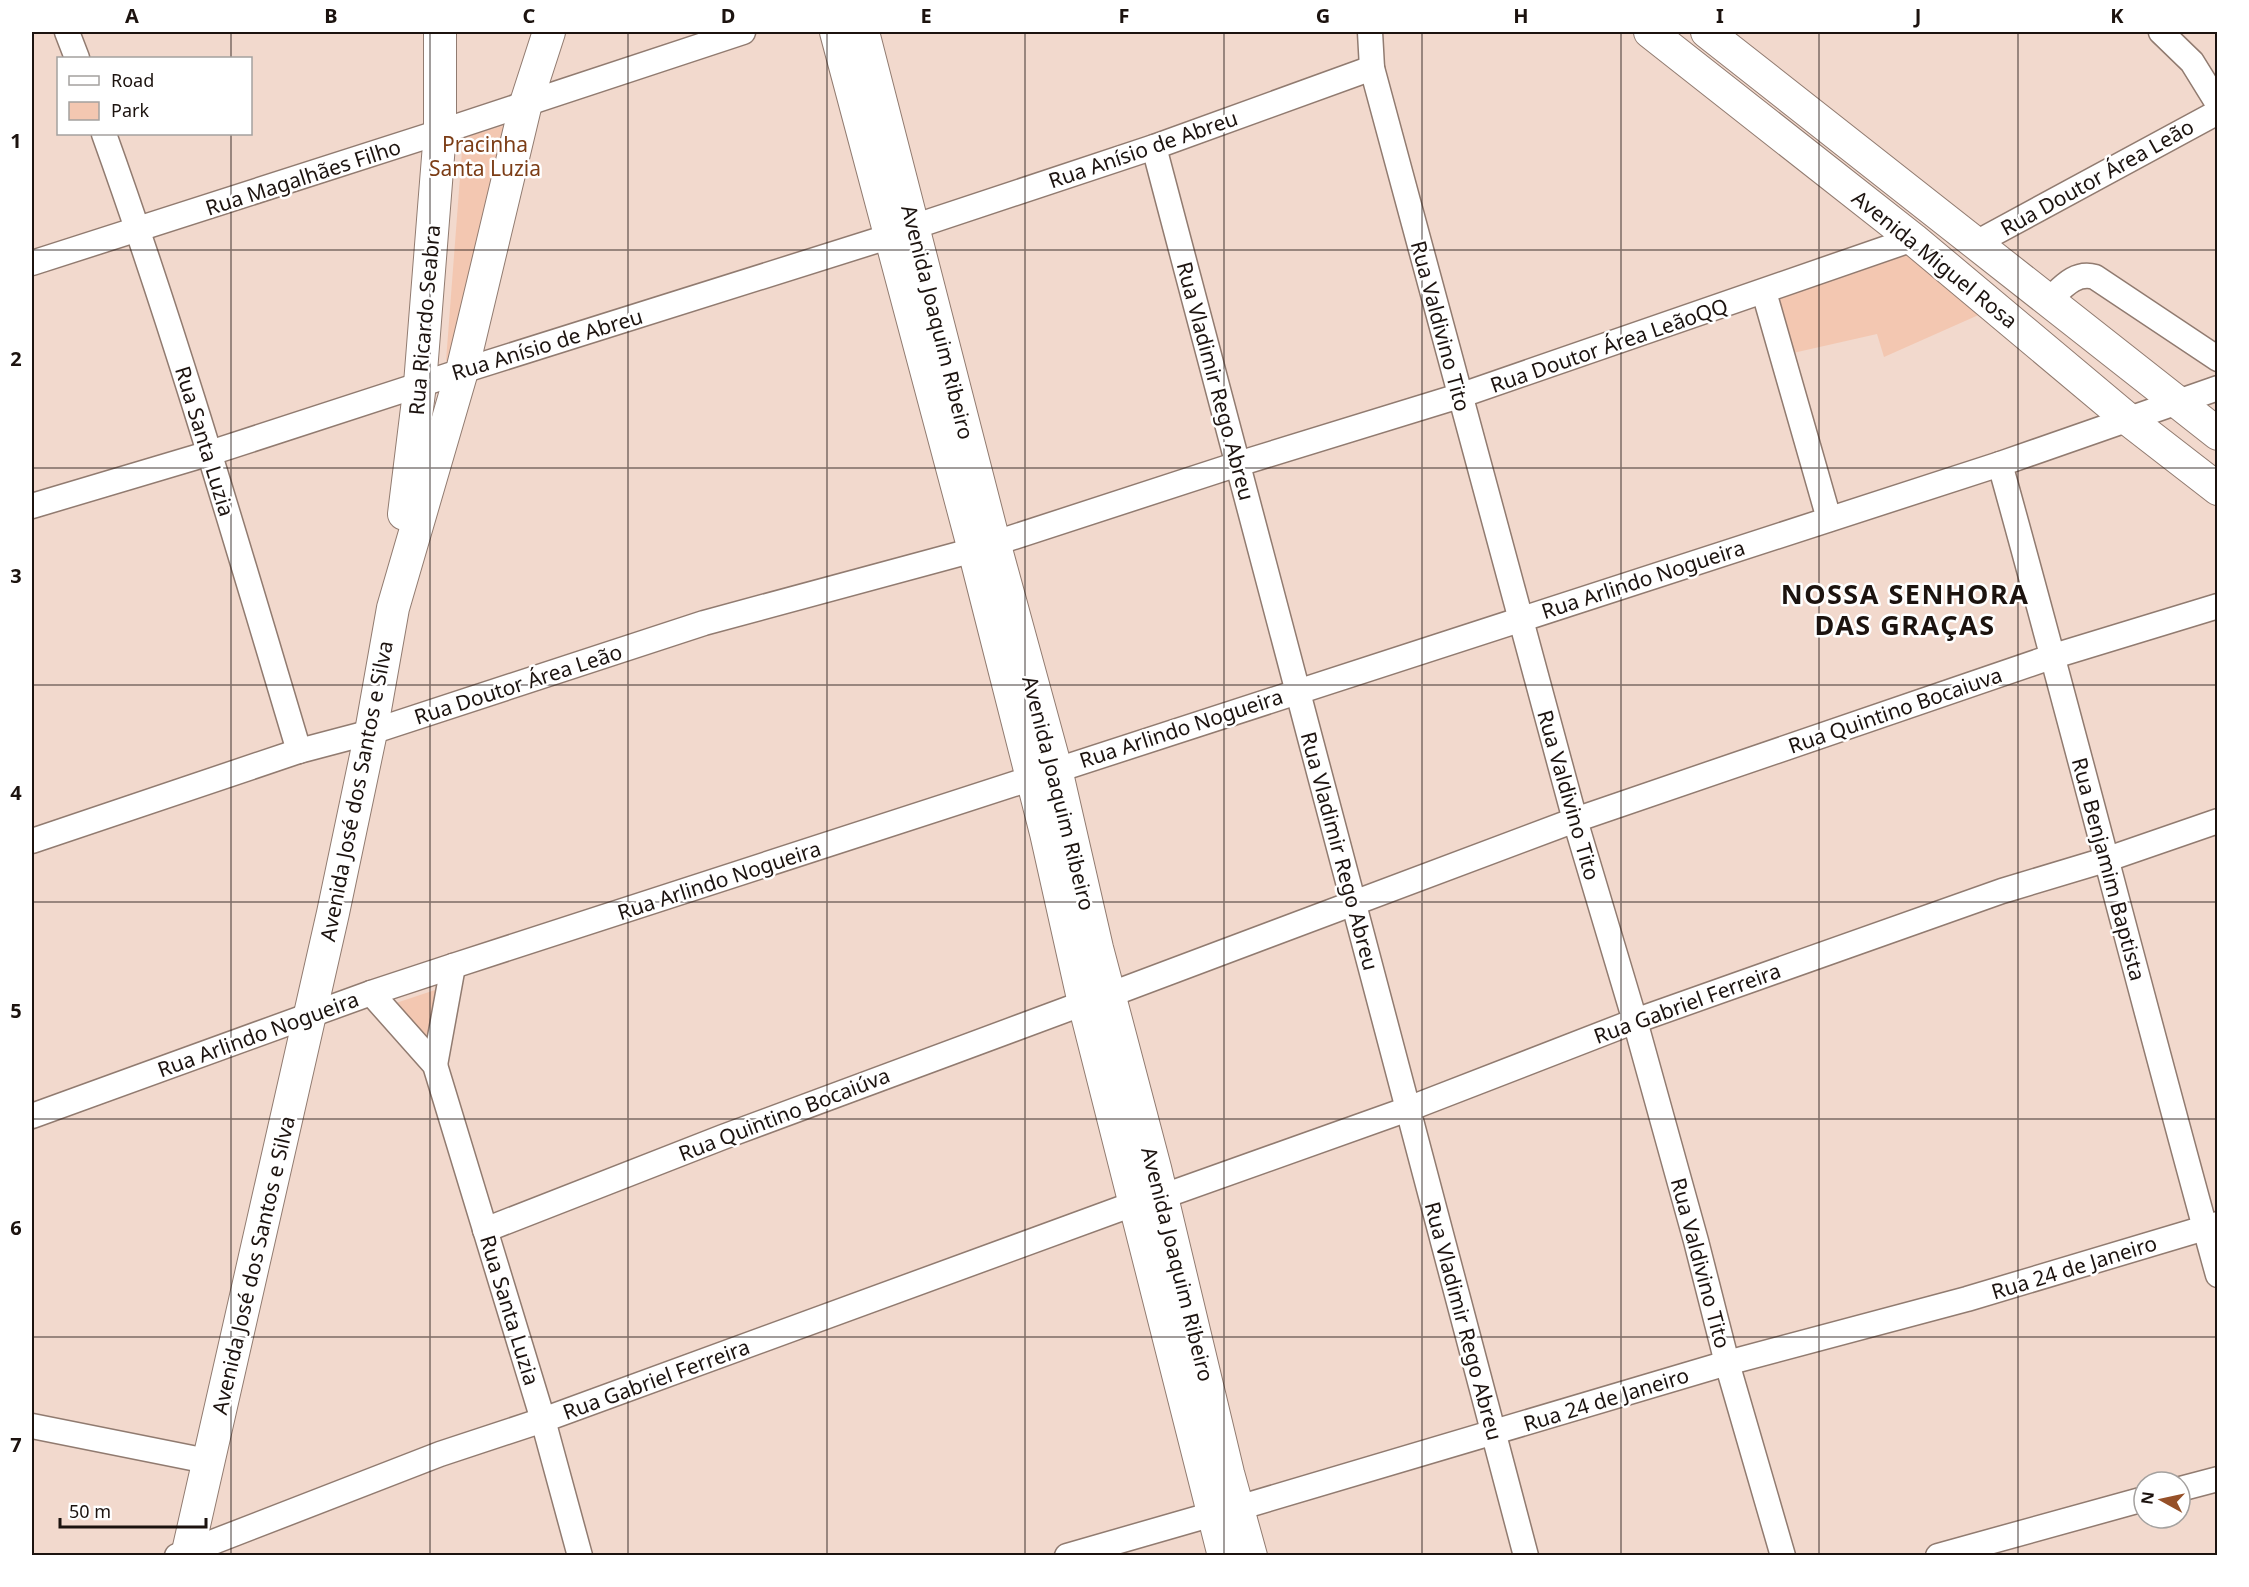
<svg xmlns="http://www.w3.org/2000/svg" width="2249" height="1587" viewBox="0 0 2249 1587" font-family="'Noto Sans',sans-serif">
<rect width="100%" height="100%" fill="#f2d9cd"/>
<g fill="#f3c7b1">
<polygon points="519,121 456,359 446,361 463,138"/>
<polygon points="1910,253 1983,313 1884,357 1877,334 1793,353 1777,297"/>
<polygon points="444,987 445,1056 396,1003"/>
</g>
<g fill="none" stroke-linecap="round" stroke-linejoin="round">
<g stroke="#917b70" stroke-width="27">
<g id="minor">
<polyline points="67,32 77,58"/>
<polyline points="1370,32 1372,68 1575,820 1635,1021 1696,1241 1727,1363 1783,1556"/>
<polyline points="2161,32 2192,62 2218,104"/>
<path d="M 104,134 C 177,337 237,544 299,751"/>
<polyline points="1154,147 1526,1556"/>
<polyline points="913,227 1154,147 1372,68"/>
<polyline points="1976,243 2218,112"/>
<polyline points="32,263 440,132 743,32"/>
<polyline points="1764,292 1829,519"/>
<path d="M 2049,300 C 2062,288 2075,271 2095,277 L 2218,359"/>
<path d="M 2000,464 C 2075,733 2143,1005 2218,1275"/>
<polyline points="32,506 210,453 462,371 891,236"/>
<polyline points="32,841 299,751 371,732 704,623 974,550 1238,464 1459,396 1913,239"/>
<polyline points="371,993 435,1065 543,1420 580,1556"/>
<polyline points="1109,995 1575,820 2054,656 2218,606"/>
<polyline points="435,1065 453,966"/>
<polyline points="32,1116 371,993 453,966 2000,464 2218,388"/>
<polyline points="1161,1197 1408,1109 1635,1021 2002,891 2105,860 2218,821"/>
<polyline points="485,1230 723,1137 1084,1003"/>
<polyline points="32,1426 207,1461"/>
<polyline points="2180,1489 2218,1479"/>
<polyline points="1238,1508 1727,1363 1967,1299 2218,1224"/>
<polyline points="177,1556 440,1454 543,1420 1136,1203"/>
<polyline points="1067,1556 1213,1514"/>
<polyline points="1938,1556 2144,1499"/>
</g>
</g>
<g stroke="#917b70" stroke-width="34">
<g id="major">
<polyline points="836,32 974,550 1046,833 1084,1003 1224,1556"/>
<polyline points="863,32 994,542 1056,769 1097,948 1155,1168 1228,1473 1251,1556"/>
<polyline points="1650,32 1913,239 2129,420 2218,489"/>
<polyline points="1707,32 2218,434"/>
<polyline points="404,514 420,384 440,132 440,32"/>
<polyline points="187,1556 333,913 371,732 393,608 462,371 526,103 549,32"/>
</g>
</g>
<use href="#minor" stroke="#fff" stroke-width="24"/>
<use href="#major" stroke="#fff" stroke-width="32"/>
</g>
<path fill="none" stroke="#1c130f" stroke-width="1.5" stroke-opacity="0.55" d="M 231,32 L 231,58M 430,32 L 430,1556M 628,32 L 628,1556M 827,32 L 827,1556M 1025,32 L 1025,1556M 1224,32 L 1224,1556M 1422,32 L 1422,1556M 1621,32 L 1621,1556M 1819,32 L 1819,1556M 2018,32 L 2018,1556M 231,134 L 231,1556M 32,250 L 2218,250M 32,468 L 2218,468M 32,685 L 2218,685M 32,902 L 2218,902M 32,1119 L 2218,1119M 32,1337 L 2218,1337"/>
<g text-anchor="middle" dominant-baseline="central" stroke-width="5" stroke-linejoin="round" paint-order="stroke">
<g font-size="21" fill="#7c3d16" stroke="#fff">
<text x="485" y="144">Pracinha<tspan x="485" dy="24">Santa Luzia</tspan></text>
</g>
<g font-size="21" fill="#1c130f" stroke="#fff">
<text transform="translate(1143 149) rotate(-19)">Rua Anísio de Abreu</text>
<text transform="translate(303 177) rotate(-18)">Rua Magalhães Filho</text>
<text transform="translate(2097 177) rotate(-29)">Rua Doutor Área Leão</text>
<text transform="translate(1935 259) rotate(39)">Avenida Miguel Rosa</text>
<text transform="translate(424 320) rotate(-85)">Rua Ricardo Seabra</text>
<text transform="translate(938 322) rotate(76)">Avenida Joaquim Ribeiro</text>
<text transform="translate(1441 326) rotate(75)">Rua Valdivino Tito</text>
<text transform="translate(547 344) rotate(-17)">Rua Anísio de Abreu</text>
<text transform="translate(1609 345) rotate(-19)">Rua Doutor Área LeãoQQ</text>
<text transform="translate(1216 381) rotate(75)">Rua Vladimir Rego Abreu</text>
<text transform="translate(205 441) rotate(73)">Rua Santa Luzia</text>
<text transform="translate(1643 579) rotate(-18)">Rua Arlindo Nogueira</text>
<text transform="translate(518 684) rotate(-18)">Rua Doutor Área Leão</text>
<text transform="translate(1895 710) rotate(-19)">Rua Quintino Bocaiuva</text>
<text transform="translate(1181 728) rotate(-18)">Rua Arlindo Nogueira</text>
<text transform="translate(356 791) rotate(-79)">Avenida José dos Santos e Silva</text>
<text transform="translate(1059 793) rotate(76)">Avenida Joaquim Ribeiro</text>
<text transform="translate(1569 795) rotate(74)">Rua Valdivino Tito</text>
<text transform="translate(1340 851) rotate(75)">Rua Vladimir Rego Abreu</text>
<text transform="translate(2109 869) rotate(75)">Rua Benjamim Baptista</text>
<text transform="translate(719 880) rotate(-18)">Rua Arlindo Nogueira</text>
<text transform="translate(1687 1003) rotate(-20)">Rua Gabriel Ferreira</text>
<text transform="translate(258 1034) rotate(-20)">Rua Arlindo Nogueira</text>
<text transform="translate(784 1114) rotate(-21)">Rua Quintino Bocaiúva</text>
<text transform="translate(1701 1263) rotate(75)">Rua Valdivino Tito</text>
<text transform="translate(1178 1264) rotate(76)">Avenida Joaquim Ribeiro</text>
<text transform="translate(253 1265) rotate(-77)">Avenida José dos Santos e Silva</text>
<text transform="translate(2074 1267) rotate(-17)">Rua 24 de Janeiro</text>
<text transform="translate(510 1310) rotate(73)">Rua Santa Luzia</text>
<text transform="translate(1464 1321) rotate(75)">Rua Vladimir Rego Abreu</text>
<text transform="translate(656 1379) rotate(-20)">Rua Gabriel Ferreira</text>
<text transform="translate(1606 1399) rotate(-17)">Rua 24 de Janeiro</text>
</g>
<g font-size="27" font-weight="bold" letter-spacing="1.5" fill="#1c130f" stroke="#fff">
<text x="1905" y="593">NOSSA SENHORA<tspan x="1905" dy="31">DAS GRAÇAS</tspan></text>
</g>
</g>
<rect width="2249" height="1587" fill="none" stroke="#ffffff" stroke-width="66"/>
<rect x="57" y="57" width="195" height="78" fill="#ffffff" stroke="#a4a19f" stroke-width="1.5"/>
<rect x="69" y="76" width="30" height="9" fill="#ffffff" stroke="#a4a19f" stroke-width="1.5"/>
<text x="111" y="87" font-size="18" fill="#1c130f">Road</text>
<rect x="69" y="102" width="30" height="18" fill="#f3c7b1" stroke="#a4a19f" stroke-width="1.5"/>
<text x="111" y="117" font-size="18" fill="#1c130f">Park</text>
<g transform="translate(2162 1500) rotate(278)"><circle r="28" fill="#ffffff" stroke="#a4a19f" stroke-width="1.5"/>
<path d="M0-4.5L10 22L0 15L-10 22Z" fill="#965028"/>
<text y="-9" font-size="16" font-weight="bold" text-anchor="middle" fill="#1c130f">N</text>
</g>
<path d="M60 1518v9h146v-9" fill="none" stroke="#1c130f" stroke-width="3"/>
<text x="69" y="1518" font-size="18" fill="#1c130f" stroke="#ffffff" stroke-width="4.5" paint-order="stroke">50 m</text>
<rect x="33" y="33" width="2183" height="1521" fill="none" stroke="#1c130f" stroke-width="2"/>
<g font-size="20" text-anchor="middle" font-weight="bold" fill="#1c130f">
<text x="132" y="23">A</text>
<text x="331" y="23">B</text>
<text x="529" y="23">C</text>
<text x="728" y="23">D</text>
<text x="926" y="23">E</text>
<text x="1124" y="23">F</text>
<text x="1323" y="23">G</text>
<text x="1521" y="23">H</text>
<text x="1720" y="23">I</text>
<text x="1918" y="23">J</text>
<text x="2117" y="23">K</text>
<text x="16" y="148">1</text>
<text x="16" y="366">2</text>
<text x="16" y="583">3</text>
<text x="16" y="800">4</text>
<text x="16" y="1018">5</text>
<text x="16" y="1235">6</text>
<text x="16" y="1452">7</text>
</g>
</svg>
